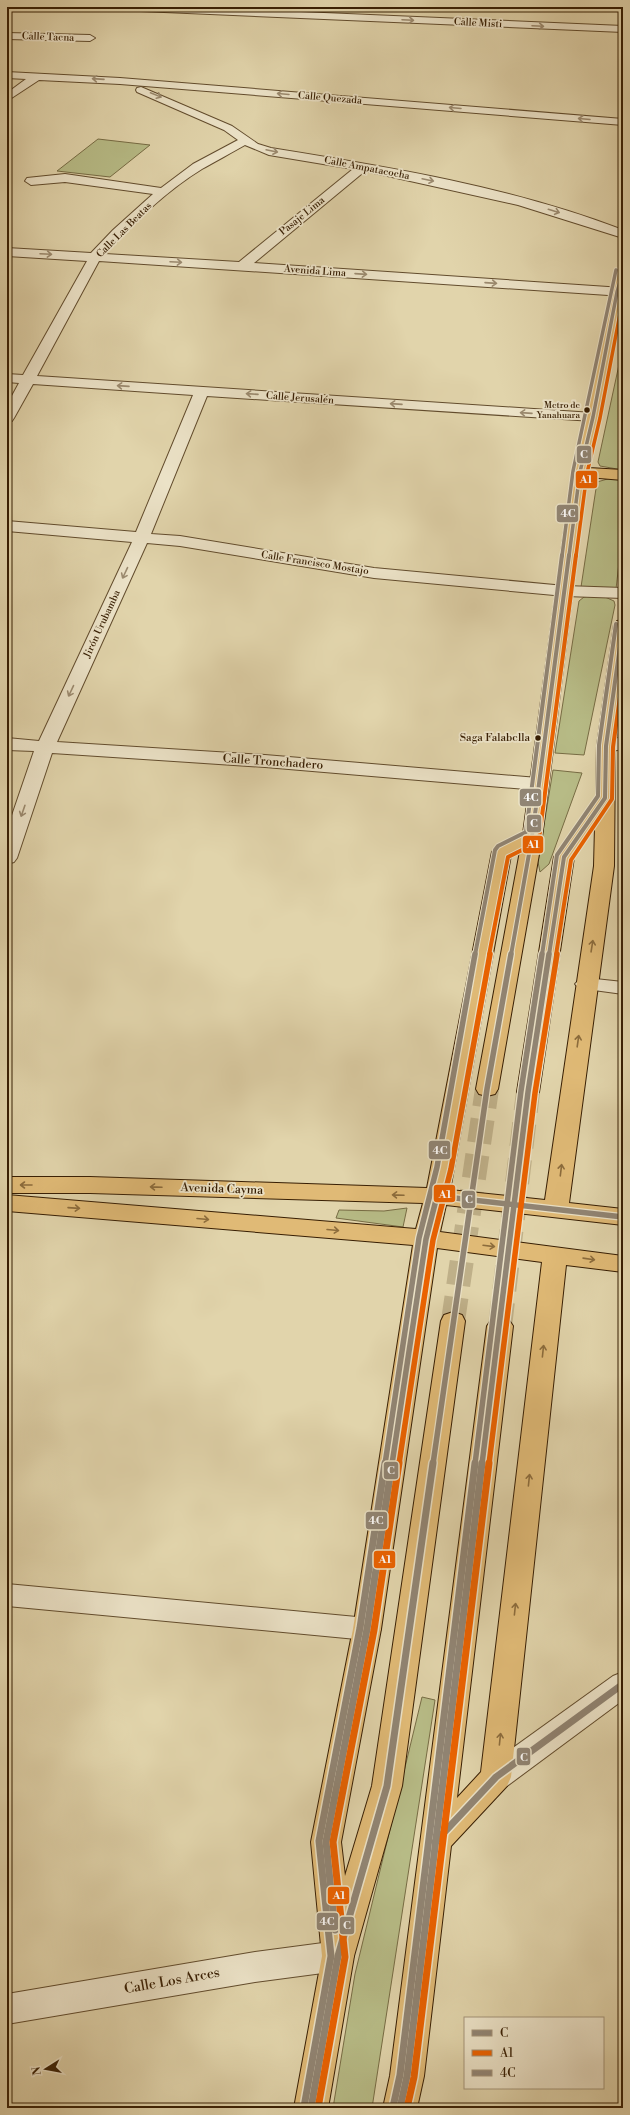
<svg xmlns="http://www.w3.org/2000/svg" width="630" height="2115" viewBox="0 0 630 2115" font-family="'Libre Bodoni',serif">
<rect width="100%" height="100%" fill="#e1d4ab"/>
<filter id="stains"><feTurbulence type="fractalNoise" baseFrequency=".005" numOctaves="4"/><feColorMatrix values="0 0 0 0 .2 0 0 0 0 .09 0 0 0 0 .02 0 0 0 .5 -.17"/></filter>
<radialGradient id="worn" r=".72"><stop offset=".6" stop-color="#630" stop-opacity="0"/><stop offset="1" stop-color="#630" stop-opacity=".3"/></radialGradient>
<g fill="#b7bb86" stroke="#776c44">
<polygon points="98,139 150,145 110,177 57,171"/>
<polygon points="623,346 623,470 600,466 598,462"/>
<polygon points="611,478 623,480 623,528 616,589 581,587 597,482"/>
<polygon points="594,595 605,597 614,601 615,605 584,755 555,753 579,601 584,597"/>
<polygon points="553,770 582,773 549,864 540,872 538,862"/>
<polygon points="407,1208 403,1227 336,1218 339,1210 384,1211"/>
<polygon points="422,1697 435,1700 372,2108 333,2108 355,1974"/>
</g>
<g fill="none" stroke-linecap="round" stroke-linejoin="round">
<g stroke="#bfb089" stroke-width="24" stroke-dasharray="24 12" stroke-linecap="butt">
<polyline points="453,1321 487,1089"/>
<polyline points="500,1326 528,1092"/>
</g>
<g stroke="#624c2d" stroke-width="2">
<g id="minor">
<polygon points="113,7 187,7 623,26 623,32 118,10"/>
<polygon points="7,33 90,35 95,38 90,41 7,39"/>
<polygon points="7,72 120,78 623,119 623,125 120,84 39,80 7,101 7,93 26,79 7,78"/>
<path d="M 141,87 L 232,126 L 258,144 L 271,148 C 389,167 511,187 623,230 L 623,238 L 518,205 L 365,171 L 254,263 L 623,288 L 623,296 L 99,261 L 37,376 L 593,413 L 598,414 L 600,417 L 598,420 L 593,421 L 207,396 L 151,534 L 180,536 L 374,568 L 565,586 L 623,588 L 623,598 L 565,596 L 374,578 L 180,546 L 147,543 L 57,742 L 265,755 L 538,778 L 545,780 L 547,784 L 545,788 L 538,790 L 265,767 L 52,753 L 17,858 L 14,862 L 7,864 L 7,830 L 34,751 L 7,750 L 7,738 L 39,741 L 132,542 L 7,531 L 7,521 L 136,532 L 193,395 L 33,384 L 14,418 L 12,421 L 7,422 L 7,405 L 19,383 L 7,382 L 7,374 L 23,375 L 87,261 L 7,256 L 7,248 L 91,253 L 113,230 L 153,194 L 65,182 L 31,185 L 25,181 L 27,178 L 65,174 L 161,188 L 193,164 L 238,140 L 224,130 L 137,92 L 136,90 L 137,88 ZM 245,145 L 269,155 L 353,169 L 239,262 L 105,254 C 133,223 166,191 202,169 C 216,161 231,153 245,145 Z"/>
<polygon points="623,737 623,749 606,752 599,750 597,746 599,742"/>
<polygon points="586,978 623,982 623,994 579,988 575,984 579,980"/>
<polygon points="7,1584 367,1618 377,1621 381,1629 377,1637 367,1640 7,1606"/>
<polygon points="623,1672 623,1700 507,1786 496,1790 485,1786 481,1777 485,1768 613,1676"/>
<polygon points="338,1941 349,1946 354,1956 349,1966 338,1971 255,1982 7,2024 7,1994 255,1952"/>
</g>
</g>
<g stroke="#371e03" stroke-width="2">
<polygon id="major" points="623,268 623,295 600,417 589,468 623,470 623,480 587,477 542,837 498,1089 495,1094 487,1096 479,1094 476,1089 520,851 511,855 450,1190 545,1200 594,866 595,826 574,857 539,1092 536,1097 528,1099 520,1097 517,1092 554,857 596,798 597,746 614,625 617,621 623,620 623,688 615,746 614,866 569,1203 623,1209 623,1225 446,1205 440,1232 623,1256 623,1272 566,1265 511,1777 507,1786 451,1846 424,2076 417,2108 383,2108 390,2076 487,1326 491,1320 500,1317 509,1320 513,1326 457,1798 481,1772 542,1262 437,1248 381,1629 341,1842 345,1876 372,1786 441,1321 444,1315 453,1312 462,1315 465,1321 402,1786 354,1956 328,2108 294,2108 322,1956 311,1842 353,1629 413,1245 7,1211 7,1195 416,1229 423,1203 90,1193 7,1193 7,1177 90,1177 427,1188 492,852 495,848 523,834 572,472 586,417 610,292 616,272"/>
</g>
<use href="#minor" fill="#ece3c8" fill-rule="evenodd"/>
<use href="#major" fill="#e0ba76" fill-rule="evenodd"/>
<g stroke="#ece3c8" stroke-width="5.5">
<polyline id="bus-1-far3" points="569,556 580,472 593,417 617,292 623,272"/>
</g>
<g stroke="#ece3c8" stroke-width="6">
<g id="bus-1-far2">
<polyline points="511,955 532,837 569,555"/>
<polyline points="549,955 564,857 605,798 606,746 623,625"/>
</g>
</g>
<g stroke="#ece3c8" stroke-width="8">
<g id="bus-1-far1">
<polyline points="392,1464 426,1239 437,1196 623,1217"/>
<polyline points="433,1464 487,1089 511,954"/>
<polyline points="482,1464 528,1092 549,954"/>
</g>
</g>
<g stroke="#ece3c8" stroke-width="10">
<g id="bus-1">
<polyline points="435,1842 496,1777 623,1684"/>
<polyline points="335,1930 326,1842 367,1629 392,1463"/>
<polyline points="311,2108 338,1956 387,1786 433,1463"/>
<polyline points="400,2108 407,2076 482,1463"/>
</g>
</g>
<g stroke="#ece3c8" stroke-width="5.5">
<polyline id="bus-2-far3" points="576,556 587,473 600,418 623,298"/>
</g>
<g stroke="#ece3c8" stroke-width="6">
<g id="bus-2-far2">
<polyline points="489,955 508,857 536,843 539,839 576,555"/>
<polyline points="556,955 571,860 612,799 613,747 623,675"/>
</g>
</g>
<g stroke="#ece3c8" stroke-width="8">
<g id="bus-2-far1">
<polyline points="399,1464 433,1240 451,1169 490,954"/>
<polyline points="489,1464 535,1093 557,954"/>
</g>
</g>
<g stroke="#ece3c8" stroke-width="10">
<g id="bus-2">
<polyline points="318,2108 345,1957 333,1842 374,1630 399,1463"/>
<polyline points="407,2108 414,2077 489,1463"/>
</g>
</g>
<g stroke="#ece3c8" stroke-width="5.5">
<polyline id="bus-3-far3" points="562,556 573,471 616,270"/>
</g>
<g stroke="#ece3c8" stroke-width="6">
<g id="bus-3-far2">
<polyline points="475,955 495,850 498,846 526,832 562,555"/>
<polyline points="542,955 557,855 598,796 599,745 616,624"/>
</g>
</g>
<g stroke="#ece3c8" stroke-width="8">
<g id="bus-3-far1">
<polyline points="385,1464 419,1238 437,1167 475,954"/>
<polyline points="475,1464 521,1091 542,954"/>
</g>
</g>
<g stroke="#ece3c8" stroke-width="10">
<g id="bus-3">
<polyline points="304,2107 331,1956 319,1841 360,1628 385,1463"/>
<polyline points="393,2107 400,2075 475,1463"/>
</g>
</g>
<use href="#bus-1-far3" stroke="#918574" stroke-width="3.5"/>
<use href="#bus-1-far2" stroke="#918574" stroke-width="4"/>
<use href="#bus-1-far1" stroke="#918574" stroke-width="5.5"/>
<use href="#bus-1" stroke="#918574" stroke-width="7"/>
<use href="#bus-2-far3" stroke="#eb6200" stroke-width="3.5"/>
<use href="#bus-2-far2" stroke="#eb6200" stroke-width="4"/>
<use href="#bus-2-far1" stroke="#eb6200" stroke-width="5.5"/>
<use href="#bus-2" stroke="#eb6200" stroke-width="7"/>
<use href="#bus-3-far3" stroke="#918574" stroke-width="3.5"/>
<use href="#bus-3-far2" stroke="#918574" stroke-width="4"/>
<use href="#bus-3-far1" stroke="#918574" stroke-width="5.5"/>
<use href="#bus-3" stroke="#918574" stroke-width="7"/>
</g>
<defs><path id="oneway-shaft" d="M-6 0H5M1.5-3L5.5 0L1.5 3" fill="none" stroke-width="1.6" stroke-linecap="round" stroke-linejoin="round"/></defs>
<g stroke="#9b8a6f">
<use href="#oneway-shaft" transform="translate(408 20) rotate(3)"/>
<use href="#oneway-shaft" transform="translate(538 26) rotate(3)"/>
<use href="#oneway-shaft" transform="translate(98 79) rotate(-176)"/>
<use href="#oneway-shaft" transform="translate(283 94) rotate(-175)"/>
<use href="#oneway-shaft" transform="translate(156 95) rotate(22)"/>
<use href="#oneway-shaft" transform="translate(455 108) rotate(-175)"/>
<use href="#oneway-shaft" transform="translate(584 119) rotate(-175)"/>
<use href="#oneway-shaft" transform="translate(272 151) rotate(12)"/>
<use href="#oneway-shaft" transform="translate(428 180) rotate(12)"/>
<use href="#oneway-shaft" transform="translate(554 211) rotate(17)"/>
<use href="#oneway-shaft" transform="translate(46 254) rotate(3)"/>
<use href="#oneway-shaft" transform="translate(176 262) rotate(3)"/>
<use href="#oneway-shaft" transform="translate(361 274) rotate(4)"/>
<use href="#oneway-shaft" transform="translate(491 283) rotate(4)"/>
<use href="#oneway-shaft" transform="translate(123 386) rotate(-176)"/>
<use href="#oneway-shaft" transform="translate(252 394) rotate(-176)"/>
<use href="#oneway-shaft" transform="translate(396 404) rotate(-176)"/>
<use href="#oneway-shaft" transform="translate(526 413) rotate(-176)"/>
<use href="#oneway-shaft" transform="translate(125 573) rotate(115)"/>
<use href="#oneway-shaft" transform="translate(71 691) rotate(115)"/>
<use href="#oneway-shaft" transform="translate(23 811) rotate(109)"/>
</g>
<g stroke="#8c6c3c">
<use href="#oneway-shaft" transform="translate(592 946) rotate(-81)"/>
<use href="#oneway-shaft" transform="translate(578 1041) rotate(-82)"/>
<use href="#oneway-shaft" transform="translate(561 1170) rotate(-83)"/>
<use href="#oneway-shaft" transform="translate(26 1185) rotate(180)"/>
<use href="#oneway-shaft" transform="translate(156 1187) rotate(-178)"/>
<use href="#oneway-shaft" transform="translate(398 1195) rotate(-178)"/>
<use href="#oneway-shaft" transform="translate(74 1208) rotate(4)"/>
<use href="#oneway-shaft" transform="translate(203 1219) rotate(5)"/>
<use href="#oneway-shaft" transform="translate(333 1230) rotate(5)"/>
<use href="#oneway-shaft" transform="translate(489 1246) rotate(7)"/>
<use href="#oneway-shaft" transform="translate(589 1259) rotate(8)"/>
<use href="#oneway-shaft" transform="translate(543 1351) rotate(-84)"/>
<use href="#oneway-shaft" transform="translate(529 1480) rotate(-84)"/>
<use href="#oneway-shaft" transform="translate(515 1609) rotate(-84)"/>
<use href="#oneway-shaft" transform="translate(500 1739) rotate(-84)"/>
</g>
<g fill="#371e03" stroke="#ece3c8" stroke-width="1.5">
<circle cx="587" cy="410" r="3.5"/>
<circle cx="538" cy="738" r="3.5"/>
</g>
<g text-anchor="middle" dominant-baseline="central" stroke-width="3.5" stroke-linejoin="round" paint-order="stroke">
<g font-size="9" fill="#371e03" stroke="#ece3c8" text-anchor="end">
<text x="580" y="405">Metro de<tspan x="580" dy="10">Yanahuara</tspan></text>
</g>
<g font-size="10" fill="#371e03" stroke="#ece3c8">
<text transform="translate(478 23) rotate(3)">Calle Misti</text>
<text transform="translate(48 37) rotate(2)">Calle Tacna</text>
<text transform="translate(330 98) rotate(5)">Calle Quezada</text>
<text transform="translate(367 168) rotate(11)">Calle Ampatacocha</text>
<text transform="translate(302 216) rotate(-39)">Pasaje Lima</text>
<text transform="translate(124 230) rotate(-45)">Calle Las Beatas</text>
<text transform="translate(315 271) rotate(4)">Avenida Lima</text>
<text transform="translate(300 398) rotate(4)">Calle Jerusalén</text>
<text transform="translate(315 563) rotate(9)">Calle Francisco Mostajo</text>
<text transform="translate(102 624) rotate(-65)">Jirón Urubamba</text>
</g>
<g font-size="11" fill="#371e03" stroke="#ece3c8" text-anchor="end">
<text x="530" y="738">Saga Falabella</text>
</g>
<g font-size="12" fill="#371e03" stroke="#ece3c8">
<text transform="translate(273 762) rotate(4)">Calle Tronchadero</text>
<text transform="translate(222 1189) rotate(2)">Avenida Cayma</text>
</g>
<g font-size="14" fill="#371e03" stroke="#ece3c8">
<text transform="translate(172 1981) rotate(-10)">Calle Los Arces</text>
</g>
</g>
<g stroke="#ece3c8" stroke-width="1.5">
<rect x="576" y="445" width="16" height="19" rx="4" fill="#918574"/>
<rect x="575" y="470" width="23" height="19" rx="4" fill="#eb6200"/>
<rect x="556" y="504" width="23" height="19" rx="4" fill="#918574"/>
<rect x="519" y="788" width="23" height="19" rx="4" fill="#918574"/>
<rect x="526" y="814" width="16" height="19" rx="4" fill="#918574"/>
<rect x="522" y="835" width="22" height="19" rx="4" fill="#eb6200"/>
<rect x="428" y="1140" width="23" height="20" rx="4" fill="#918574"/>
<rect x="433" y="1184" width="23" height="19" rx="4" fill="#eb6200"/>
<rect x="461" y="1190" width="15" height="19" rx="4" fill="#918574"/>
<rect x="383" y="1461" width="16" height="19" rx="4" fill="#918574"/>
<rect x="365" y="1511" width="23" height="19" rx="4" fill="#918574"/>
<rect x="373" y="1550" width="23" height="19" rx="4" fill="#eb6200"/>
<rect x="516" y="1747" width="15" height="19" rx="4" fill="#918574"/>
<rect x="327" y="1886" width="23" height="19" rx="4" fill="#eb6200"/>
<rect x="316" y="1912" width="23" height="19" rx="4" fill="#918574"/>
<rect x="339" y="1916" width="16" height="19" rx="4" fill="#918574"/>
</g>
<g font-size="11" text-anchor="middle" font-weight="bold" fill="#fff">
<text x="584" y="458">C</text>
<text x="586" y="483">A1</text>
<text x="568" y="517">4C</text>
<text x="531" y="801">4C</text>
<text x="534" y="827">C</text>
<text x="533" y="848">A1</text>
<text x="440" y="1154">4C</text>
<text x="445" y="1198">A1</text>
<text x="469" y="1203">C</text>
<text x="391" y="1474">C</text>
<text x="376" y="1524">4C</text>
<text x="385" y="1563">A1</text>
<text x="524" y="1761">C</text>
<text x="339" y="1899">A1</text>
<text x="327" y="1925">4C</text>
<text x="347" y="1929">C</text>
</g>
<rect width="630" height="2115" fill="none" stroke="#e1d4ab" stroke-width="24"/>
<rect x="8" y="8" width="614" height="2099" fill="none" stroke="#371e03" stroke-width="2"/>
<rect x="12" y="12" width="606" height="2091" fill="none" stroke="#371e03"/>
<rect x="464" y="2017" width="140" height="72" fill="#ece3c8" stroke="#a49479"/>
<rect x="472" y="2030" width="20" height="6" fill="#918574" stroke="#a49479"/>
<text x="500" y="2037" font-size="12" fill="#371e03">C</text>
<rect x="472" y="2050" width="20" height="6" fill="#eb6200" stroke="#a49479"/>
<text x="500" y="2057" font-size="12" fill="#371e03">A1</text>
<rect x="472" y="2070" width="20" height="6" fill="#918574" stroke="#a49479"/>
<text x="500" y="2077" font-size="12" fill="#371e03">4C</text>
<g transform="translate(46 2069) rotate(259)" stroke="#ece3c8" stroke-width="3" paint-order="stroke">
<path d="M0-3L7 15L0 10L-7 15Z" fill="#371e03"/>
<text y="-6" font-size="11" font-weight="bold" text-anchor="middle" fill="#371e03">N</text>
</g>
<rect width="100%" height="100%" filter="url(#stains)"/>
<rect width="100%" height="100%" fill="url(#worn)"/>
</svg>
